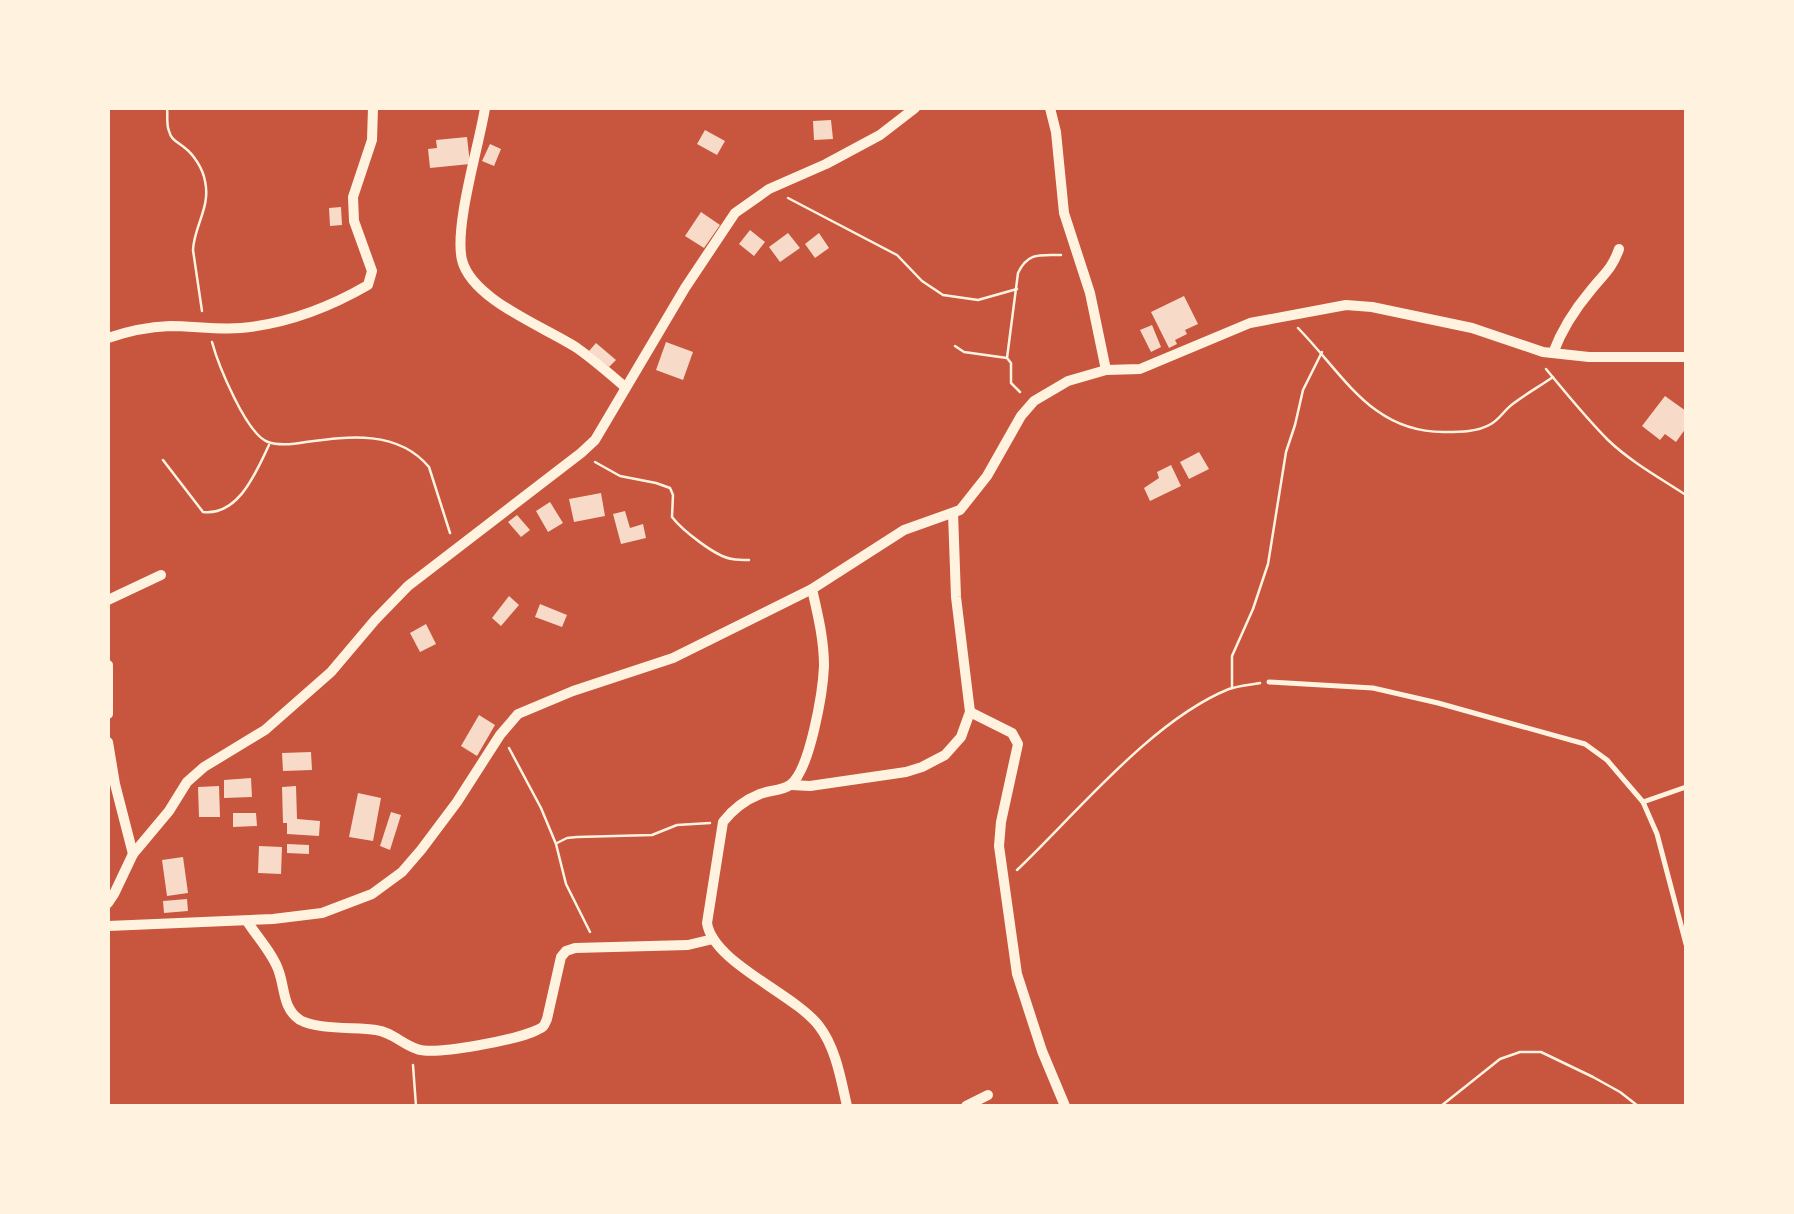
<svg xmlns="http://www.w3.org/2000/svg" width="1794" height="1214" viewBox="0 0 1794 1214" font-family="'Fira Sans',sans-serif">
<rect width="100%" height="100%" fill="#c8553d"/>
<g fill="#f7dbc8">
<polygon points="831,120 833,139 814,140 813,121"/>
<polygon points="705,130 725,141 717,155 697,144"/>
<polygon points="467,137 470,164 430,168 428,149 437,148 436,140"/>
<polygon points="490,144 501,149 494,166 482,161"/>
<polygon points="341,207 342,225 330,226 329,208"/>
<polygon points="701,212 720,225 704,248 685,236"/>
<polygon points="750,230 765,242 754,256 739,244"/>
<polygon points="788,233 800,248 780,262 769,247"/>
<polygon points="819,233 829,248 815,258 805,244"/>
<polygon points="1184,296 1198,324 1185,330 1187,334 1175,340 1177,344 1169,348 1151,312"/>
<polygon points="1152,325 1161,347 1151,352 1140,330"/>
<polygon points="666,342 693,352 683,380 656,370"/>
<polygon points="596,343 616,360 609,367 589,351"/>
<polygon points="1665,396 1686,411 1686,428 1676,442 1665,434 1660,440 1642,426"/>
<polygon points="1199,452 1209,469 1189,479 1180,462"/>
<polygon points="1171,465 1181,486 1150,501 1144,488 1159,478 1157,472"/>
<polygon points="601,493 605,516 574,522 569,499"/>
<polygon points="550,502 563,523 548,532 536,511"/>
<polygon points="625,511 630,528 643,524 646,538 621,544 613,514"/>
<polygon points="517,515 530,530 521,537 508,522"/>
<polygon points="509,596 519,605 501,626 492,618"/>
<polygon points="540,604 567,615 562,627 535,617"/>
<polygon points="426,624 436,644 420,652 410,633"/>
<polygon points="479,715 495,725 477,756 461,746"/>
<polygon points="311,752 312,770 283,771 282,753"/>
<polygon points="251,778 252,797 224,798 224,780"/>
<polygon points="219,786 220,817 199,817 198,787"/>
<polygon points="296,786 297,819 320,821 319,836 287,834 287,823 283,823 282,787"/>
<polygon points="358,793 381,798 373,841 349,837"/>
<polygon points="391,812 401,815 390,850 380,846"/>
<polygon points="233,813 256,813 257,826 233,827"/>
<polygon points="287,844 309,845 309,854 287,853"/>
<polygon points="259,846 282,847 281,874 258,873"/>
<polygon points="183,857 188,893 167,896 162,860"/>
<polygon points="187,899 188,911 164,913 163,901"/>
</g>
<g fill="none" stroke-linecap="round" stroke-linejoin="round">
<g stroke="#fff3e0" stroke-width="2.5">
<path d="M 167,108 C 168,115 166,124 169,131 C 171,140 178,142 185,148 C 194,155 203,169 205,181 C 211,207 194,226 193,250 L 202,311"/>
<polyline points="788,198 897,255 922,281 943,295 978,300 1017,289"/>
<path d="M 1298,328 C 1344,375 1372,433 1445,432 C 1460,432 1478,432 1491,424 C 1500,419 1505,409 1514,403 C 1526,394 1540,386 1553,377"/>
<path d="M 212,342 C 218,364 246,434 268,442 C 279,446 295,444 306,442 C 349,436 398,430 429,467 L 450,533"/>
<polyline points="955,346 964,352 1007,358 1011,363 1011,383 1020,392"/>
<path d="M 1007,358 L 1018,273 C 1028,252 1040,255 1061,255"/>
<path d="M 1546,369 C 1566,393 1586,418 1608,440 C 1631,462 1660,478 1686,495"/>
<path d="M 163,460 L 203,512 C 239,516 256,472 269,445"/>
<path d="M 595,462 L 620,476 L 656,483 L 670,488 L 673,495 L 672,517 C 682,530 716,557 732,559 C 738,560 743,560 749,560"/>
<polyline points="1232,688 1232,656 1253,609 1268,564 1286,452 1295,425 1303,390 1322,352"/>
<polyline points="509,748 541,808 556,844 566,884 590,932"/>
<polyline points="557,843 567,838 577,837 652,835 677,825 710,823"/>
<path d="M 1017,870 C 1077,813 1152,720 1229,689 C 1239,686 1250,685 1260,683"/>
<polyline points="413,1065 416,1106"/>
<polyline points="1441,1106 1500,1059 1520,1052 1541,1052 1593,1077 1620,1092 1638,1106"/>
</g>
<g stroke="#fff3e0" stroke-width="5">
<polyline points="1269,682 1373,688 1438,703 1585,744 1607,760 1643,802 1657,834 1686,944"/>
<polyline points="1643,802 1686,787"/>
</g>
<g stroke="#fff3e0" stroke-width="10">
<path d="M 485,108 C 479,146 454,226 462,260 C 472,300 545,327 577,348 C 594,360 610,374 625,387"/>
<polyline points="1050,108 1056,132 1064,213 1090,293 1106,370"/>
<path d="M 108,338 C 128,331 148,327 170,326 C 193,326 217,330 241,328 C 285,324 330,307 368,285 L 372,271 L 354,221 L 353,197 L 372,140 L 373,108"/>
<path d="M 1553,353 C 1562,329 1575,309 1591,290 C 1604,274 1612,269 1619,249"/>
<path d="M 812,589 C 818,615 824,640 824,666 C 823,691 810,771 790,785 C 781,791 770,790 760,794 C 745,800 733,809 723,822 L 707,923 C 713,963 795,994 819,1026 C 836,1048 841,1080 847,1106"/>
<polyline points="108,600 161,575"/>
<polyline points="108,665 108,714"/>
<polyline points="970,712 1012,733 1018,744 1001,822 999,846 1017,974 1042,1051 1065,1106"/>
<polyline points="108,742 115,784 133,854"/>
<polyline points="791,785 810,786 906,772 922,767 945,755 961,737 970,712 956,597 953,513"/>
<polyline points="108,903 114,894 133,854 169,811 187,782 204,767 265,730 331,672 375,620 408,586 581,453 595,440 685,288 735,213 769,189 826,164 880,135 915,108"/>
<path d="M 247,921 C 257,937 274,955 279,972 C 285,989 283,1009 300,1020 C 318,1030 355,1027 376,1030 C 392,1032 402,1044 417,1049 C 435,1056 520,1039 537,1030 C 544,1027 544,1026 547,1019 L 561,957 L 566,951 L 575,948 L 688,945 L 713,939"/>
<polyline points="108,926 273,919 322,913 372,894 402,872 421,850 457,802 500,735 518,714 573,691 673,658 812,589 904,530 960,510 987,476 1021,416 1034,401 1068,381 1106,370 1140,369 1250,323 1346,305 1372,307 1472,328 1543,352 1589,357 1686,357"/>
<polyline points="966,1106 988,1095"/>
</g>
</g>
<rect width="1794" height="1214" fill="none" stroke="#fff3e0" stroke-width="220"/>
</svg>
